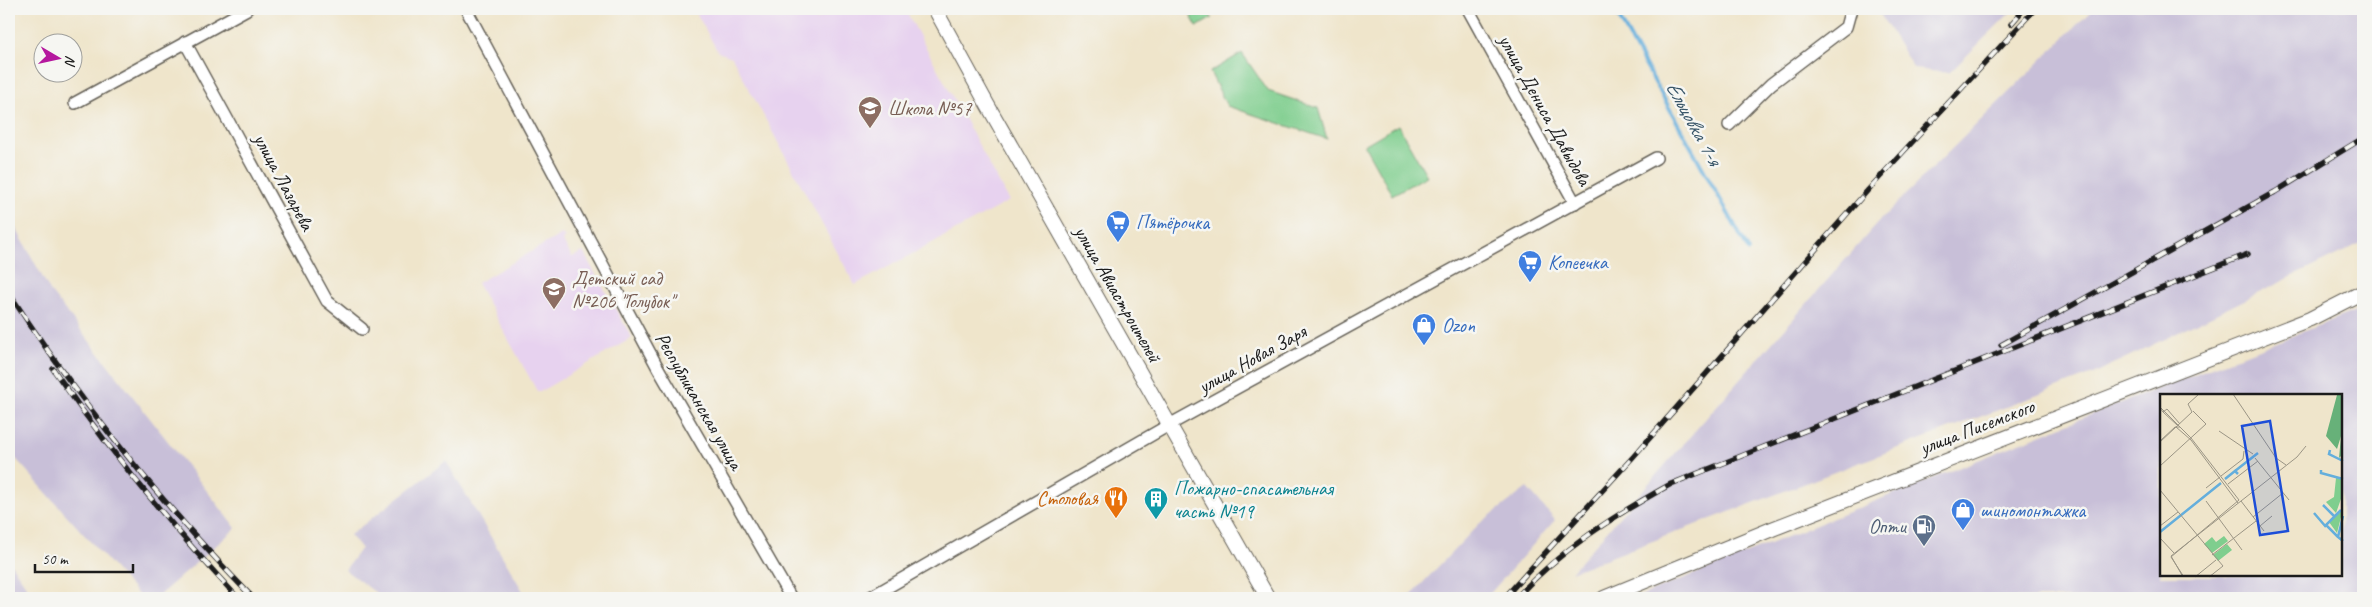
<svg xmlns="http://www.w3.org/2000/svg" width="2372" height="607" viewBox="0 0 2372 607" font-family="Caveat,sans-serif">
<rect width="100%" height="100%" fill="#f6f6f2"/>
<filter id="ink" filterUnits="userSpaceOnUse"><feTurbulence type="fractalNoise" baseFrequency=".02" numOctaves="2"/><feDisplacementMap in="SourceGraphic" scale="10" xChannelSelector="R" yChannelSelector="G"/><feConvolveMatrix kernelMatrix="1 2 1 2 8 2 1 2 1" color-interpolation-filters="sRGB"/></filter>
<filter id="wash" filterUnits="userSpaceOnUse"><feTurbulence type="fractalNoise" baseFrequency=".0096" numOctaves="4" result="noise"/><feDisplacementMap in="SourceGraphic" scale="20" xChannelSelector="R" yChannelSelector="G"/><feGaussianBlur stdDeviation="1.12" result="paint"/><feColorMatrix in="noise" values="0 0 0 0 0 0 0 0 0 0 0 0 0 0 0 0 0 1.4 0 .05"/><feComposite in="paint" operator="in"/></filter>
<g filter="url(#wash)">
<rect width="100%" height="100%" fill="#efe5cb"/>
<g fill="#e7d2ef">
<polygon points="694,9 811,9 817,20 837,9 905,9 1009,201 855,285 732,57 718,52"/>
<polygon points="562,234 565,238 562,240 572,257 583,252 632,338 541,391 537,391 477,283"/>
</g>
<g fill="#c8bfd8" fill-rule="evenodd">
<polygon points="1877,9 2014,9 1949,73 1914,69"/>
<polygon points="2093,9 2363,9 2363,242 2093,374 1571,572 1881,219"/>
<polygon points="9,215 50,291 236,528 156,598 141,598 9,451"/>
<path d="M 2363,308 L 2363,598 L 1635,598 L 2057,428 ZM 2161,396 L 2341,396 L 2341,576 L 2161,576 Z"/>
<polygon points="446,461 527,598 383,598 345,570 361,548 350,535"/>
<polygon points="1527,488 1555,520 1486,598 1404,598 1412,594 1479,524"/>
<polygon points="9,561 34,598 9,598"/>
</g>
<g fill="#7fce8e" stroke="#4e7555">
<polygon points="1187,9 1206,9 1212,18 1197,27"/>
<polygon points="1242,53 1268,91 1318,108 1327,139 1227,106 1210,72"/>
<polygon points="1398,125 1427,176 1392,195 1364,145"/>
</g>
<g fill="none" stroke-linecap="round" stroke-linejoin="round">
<polyline stroke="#64aedc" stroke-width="4" points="1614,9 1749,251"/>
</g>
</g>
<g filter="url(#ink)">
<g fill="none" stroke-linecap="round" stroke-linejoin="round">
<g stroke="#666259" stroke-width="14">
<g id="minor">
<polyline points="466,9 658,368 791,598"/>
<polyline points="1468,9 1575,203"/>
<polyline points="185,42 327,301 362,329"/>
<polyline points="75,103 247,9"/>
<polyline points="1729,125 1771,84 1846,27 1851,9"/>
<polyline points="869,598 1169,425 1656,158"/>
</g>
</g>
<g stroke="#666259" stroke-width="16">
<g id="tertiary">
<polyline points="935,9 987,104 1268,598"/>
<polyline points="1604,598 1772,529 2310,319 2363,292"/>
</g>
</g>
<use href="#minor" stroke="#fff" stroke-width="11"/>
<use href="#tertiary" stroke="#fff" stroke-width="14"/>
<g stroke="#1c1c1c" stroke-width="5.5">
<g id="rail">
<polyline points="2011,24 2024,9"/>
<path d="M 9,293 C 79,401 163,505 253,598"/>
<polyline points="2001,345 2275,192 2363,138"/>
<path d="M 53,369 C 107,448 173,528 238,598"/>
<polyline points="1504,598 1633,457 1868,190 2035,9"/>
<path d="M 1516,598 C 1560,550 1615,515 1671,484 L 2248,254"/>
</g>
</g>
<use href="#rail" stroke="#f6f6f2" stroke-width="4" stroke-dasharray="11" stroke-linecap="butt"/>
</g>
</g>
<defs>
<g id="school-pin" transform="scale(1.25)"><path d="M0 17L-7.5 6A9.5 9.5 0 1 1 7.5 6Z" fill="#8d6e63" stroke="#f6f6f2"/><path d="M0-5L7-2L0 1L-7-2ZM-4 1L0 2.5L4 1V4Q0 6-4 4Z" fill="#fff"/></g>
<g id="supermarket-pin" transform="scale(1.25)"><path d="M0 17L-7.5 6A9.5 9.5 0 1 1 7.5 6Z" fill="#3f7fe0" stroke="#f6f6f2"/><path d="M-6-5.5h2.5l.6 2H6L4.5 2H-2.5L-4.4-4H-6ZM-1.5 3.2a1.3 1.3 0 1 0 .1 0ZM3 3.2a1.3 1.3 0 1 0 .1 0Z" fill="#fff"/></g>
<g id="shop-pin" transform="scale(1.25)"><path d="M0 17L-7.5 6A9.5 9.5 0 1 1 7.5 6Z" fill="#3f7fe0" stroke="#f6f6f2"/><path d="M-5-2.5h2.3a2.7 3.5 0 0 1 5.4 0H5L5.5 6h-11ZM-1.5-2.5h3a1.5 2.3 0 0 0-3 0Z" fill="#fff"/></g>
<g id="restaurant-pin" transform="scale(1.25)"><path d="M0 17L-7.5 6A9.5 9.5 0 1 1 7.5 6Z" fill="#e8710a" stroke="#f6f6f2"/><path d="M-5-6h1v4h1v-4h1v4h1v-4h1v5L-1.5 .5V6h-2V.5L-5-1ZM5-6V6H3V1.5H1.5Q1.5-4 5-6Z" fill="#fff"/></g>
<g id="building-pin" transform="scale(1.25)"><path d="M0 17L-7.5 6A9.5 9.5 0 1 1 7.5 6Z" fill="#0f9aa8" stroke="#f6f6f2"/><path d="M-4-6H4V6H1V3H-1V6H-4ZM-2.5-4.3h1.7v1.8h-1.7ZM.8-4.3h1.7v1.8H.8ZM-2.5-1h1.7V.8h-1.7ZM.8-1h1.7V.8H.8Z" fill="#fff"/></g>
<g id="fuel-pin" transform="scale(1.25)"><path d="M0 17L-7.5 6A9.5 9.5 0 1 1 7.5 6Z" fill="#5c6f8a" stroke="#f6f6f2"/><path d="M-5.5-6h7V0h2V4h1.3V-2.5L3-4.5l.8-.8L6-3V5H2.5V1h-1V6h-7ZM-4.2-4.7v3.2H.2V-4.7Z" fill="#fff"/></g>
</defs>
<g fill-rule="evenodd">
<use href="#school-pin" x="870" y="108"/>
<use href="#supermarket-pin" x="1118" y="222"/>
<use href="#supermarket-pin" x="1530" y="262"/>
<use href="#school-pin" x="554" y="289"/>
<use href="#shop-pin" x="1424" y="325"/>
<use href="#restaurant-pin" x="1116" y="498"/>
<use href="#building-pin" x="1156" y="499"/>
<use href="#shop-pin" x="1963" y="510"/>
<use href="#fuel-pin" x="1924" y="526"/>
</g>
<g text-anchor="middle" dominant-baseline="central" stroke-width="5" stroke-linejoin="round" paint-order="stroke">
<g font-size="20" fill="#785e54" stroke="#f6f6f2" text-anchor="start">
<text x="888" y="108">Школа №57</text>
<text x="572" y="278">Детский сад<tspan x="572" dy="23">№206 "Голубок"</tspan></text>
</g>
<g font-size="20" fill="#1c1c1c" stroke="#f6f6f2">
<text transform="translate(1545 110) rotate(61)">улица Дениса Давыдова</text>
<text transform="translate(284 182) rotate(62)">улица Лазарева</text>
<text transform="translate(1118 294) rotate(60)">улица Авиастроителей</text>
<text transform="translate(1252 359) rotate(-29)">улица Новая Заря</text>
<text transform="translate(699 401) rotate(60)">Республиканская улица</text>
<text transform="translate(1977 427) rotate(-21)">улица Писемского</text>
</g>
<g font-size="20" fill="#366cbe" stroke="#f6f6f2" text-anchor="start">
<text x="1136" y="222">Пятёрочка</text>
<text x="1548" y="262">Копеечка</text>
<text x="1442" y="325">Ozon</text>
<text x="1980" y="510">шиномонтажка</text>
</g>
<g font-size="20" fill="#0d838f" stroke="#f6f6f2" text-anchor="start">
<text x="1174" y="488">Пожарно-спасательная<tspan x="1174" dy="23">часть №19</tspan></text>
</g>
<g font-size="20" fill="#c56008" stroke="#f6f6f2" text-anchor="end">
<text x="1098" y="498">Столовая</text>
</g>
<g font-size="20" fill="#4e5e75" stroke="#f6f6f2" text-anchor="end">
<text x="1906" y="526">Опти</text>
</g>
<g font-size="21" font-style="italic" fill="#395669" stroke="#f6f6f2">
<text transform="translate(1694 123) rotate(61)">Ельцовка 1-я</text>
</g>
</g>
<g transform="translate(2160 394)">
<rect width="182" height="182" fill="#efe5cb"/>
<path d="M 176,84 L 183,85 L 182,102 L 176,119 L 166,108 L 174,103 ZM 180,117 L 182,119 L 177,139 L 169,128 ZM 64,142 L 68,147 L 52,159 L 44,150 L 52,143 L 56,148 ZM 67,150 L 72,156 L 58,167 L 53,161 Z" fill="#7fce8e"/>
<path d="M 182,0 L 182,61 L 179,64 L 181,42 L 177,55 L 166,42 L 177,1 Z" fill="#67b179"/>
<path fill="none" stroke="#64aedc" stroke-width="2.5" d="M 170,56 L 169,60 L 183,67M 161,76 L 161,79 L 183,85M 75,77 L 98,59M 65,85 L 75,77 L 78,80M 163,111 L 174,122M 154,119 L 166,133M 183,122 L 178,143 L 183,147M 0,138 L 61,89M 178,143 L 166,131 L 181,116"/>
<path fill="none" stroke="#9b9585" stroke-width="1" d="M 73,0 L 116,64 L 126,71M 0,13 L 31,44 L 79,106 L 11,163 L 24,183M 0,14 L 3,18 L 7,15 L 20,30M 3,18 L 17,31M 16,33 L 31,46 L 78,109M 59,37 L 93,60M 0,47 L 15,33 L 20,33M 0,48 L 32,18 L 28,10 L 39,0M 95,64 L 129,106M 0,72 L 46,30 L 33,17M 61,82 L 83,65 L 84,57M 68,90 L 98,67M 46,94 L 60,83M 0,96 L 63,172 L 49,183M 46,107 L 82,156M 93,123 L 123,99M 0,132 L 18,118M 100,132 L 112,122M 104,137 L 81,107 L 137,63 L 146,52M 0,144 L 14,159M 52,161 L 96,127M 23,183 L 11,162 L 81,107M 35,183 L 56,166"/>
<path fill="#1d4ed8" fill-opacity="0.15" stroke="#1d4ed8" stroke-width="2.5" d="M 110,27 L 128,137 L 100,141 L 82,32 Z"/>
<rect width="182" height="182" fill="none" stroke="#1c1c1c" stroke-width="2.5"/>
</g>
<rect width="2372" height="607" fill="none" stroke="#f6f6f2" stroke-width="30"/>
<g transform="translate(58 58) rotate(99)"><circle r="24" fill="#f6f6f2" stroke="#9f9f9c"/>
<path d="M0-4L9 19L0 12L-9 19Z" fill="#b5179e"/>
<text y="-8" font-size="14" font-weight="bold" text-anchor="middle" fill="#1c1c1c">N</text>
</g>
<path d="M35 564v8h98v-8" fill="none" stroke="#1c1c1c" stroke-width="2.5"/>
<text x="42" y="564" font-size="15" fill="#1c1c1c" stroke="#f6f6f2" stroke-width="4" paint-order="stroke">50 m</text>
</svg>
